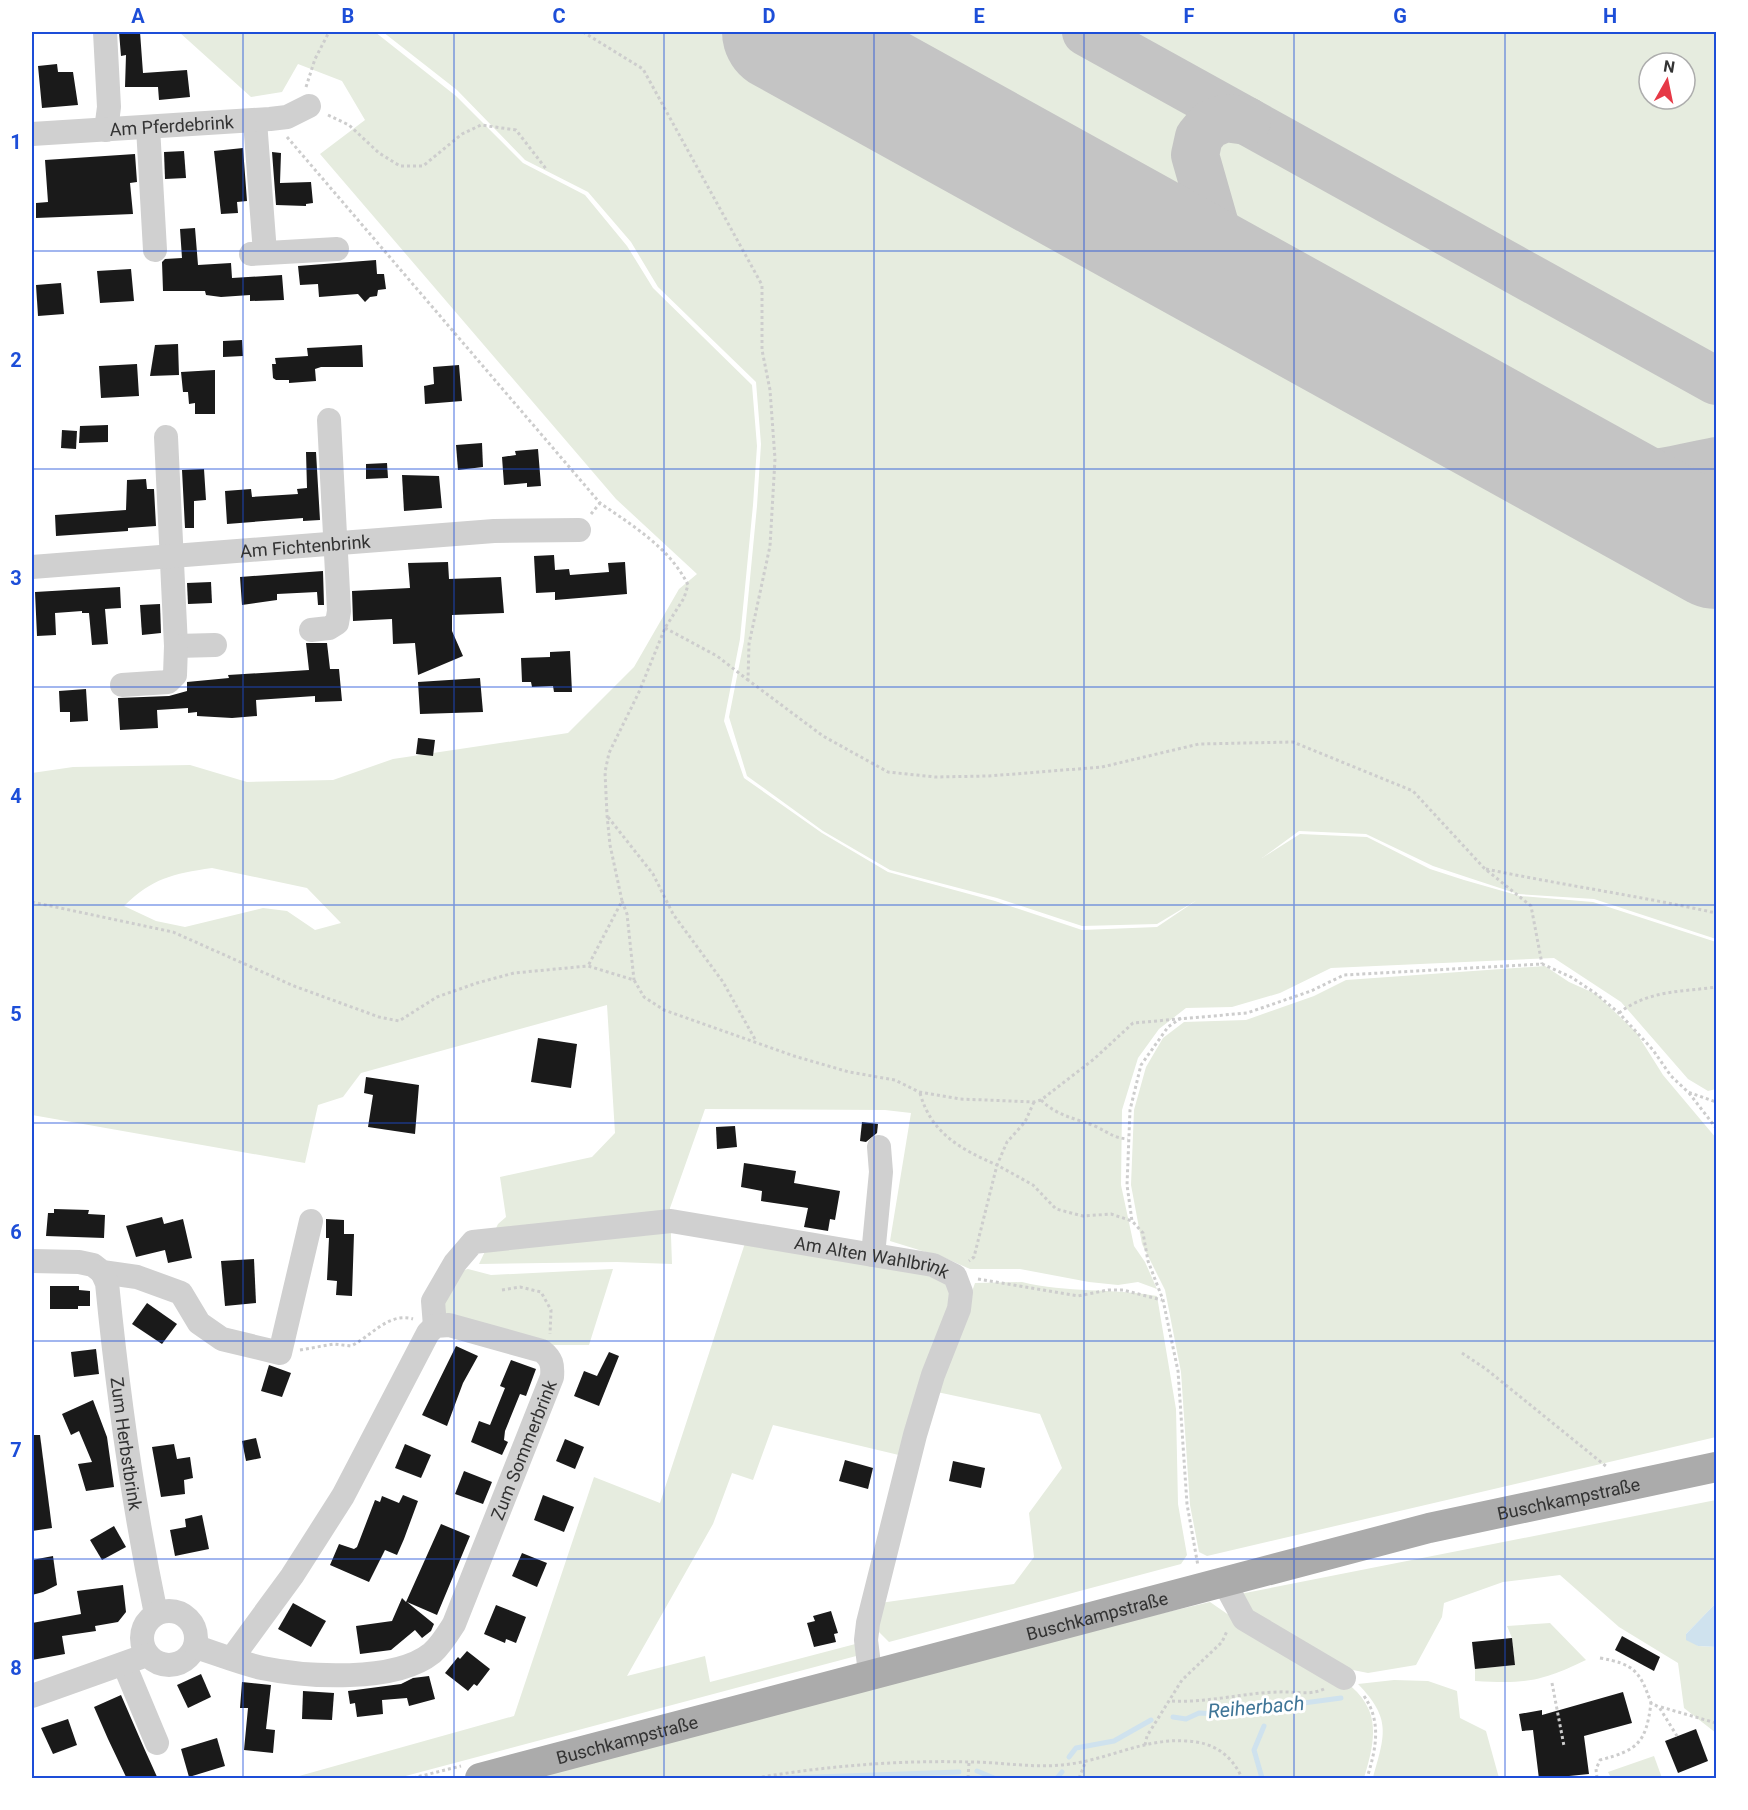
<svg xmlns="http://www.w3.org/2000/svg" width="1748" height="1810" viewBox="0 0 1748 1810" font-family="Roboto,sans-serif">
<rect width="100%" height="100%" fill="#fff"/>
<g fill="#e6ecdf" fill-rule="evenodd">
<path d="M 179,32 L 375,32 L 456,96 L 523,163 L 585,195 L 627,246 L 653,288 L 752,385 L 757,446 L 753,505 L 740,639 L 724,721 L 744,778 L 822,833 L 888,872 L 995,901 L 1082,930 L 1157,927 L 1197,900 L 1157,924 L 1082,926 L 997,898 L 890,870 L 823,831 L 747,776 L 729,717 L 744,641 L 757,506 L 761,444 L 756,382 L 658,287 L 631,242 L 588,192 L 525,160 L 457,90 L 383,32 L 1716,32 L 1716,939 L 1594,899 L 1518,894 L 1433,866 L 1366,834 L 1299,831 L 1262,858 L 1300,834 L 1367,837 L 1430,869 L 1464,880 L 1520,896 L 1593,902 L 1716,942 L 1716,1089 L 1708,1091 L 1688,1079 L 1621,1002 L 1554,958 L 1331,968 L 1280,993 L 1232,1007 L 1186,1008 L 1159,1029 L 1138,1058 L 1122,1110 L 1121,1185 L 1134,1246 L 1145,1262 L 1157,1289 L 1138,1282 L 1118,1285 L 1089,1282 L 1020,1269 L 970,1269 L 945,1258 L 890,1241 L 911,1113 L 885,1110 L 705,1109 L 670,1208 L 672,1264 L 617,1262 L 479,1264 L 498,1224 L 506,1217 L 500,1177 L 592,1157 L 615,1133 L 607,1005 L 361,1073 L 343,1097 L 318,1105 L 305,1163 L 32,1115 L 32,773 L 73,767 L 190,765 L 247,782 L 333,780 L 393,759 L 568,733 L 634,667 L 679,589 L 697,574 L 616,499 L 320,154 L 365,120 L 342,81 L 298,64 L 282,92 L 251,97 ZM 1649,63 L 1685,63 L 1685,99 L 1649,99 ZM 212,868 L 307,888 L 341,923 L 315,930 L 287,911 L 263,908 L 185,927 L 156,921 L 124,906 C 153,878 172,874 212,868 Z"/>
<polygon points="1545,966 1569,982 1596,994 1636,1032 1663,1075 1716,1138 1716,1437 1207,1556 1199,1552 1190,1505 1181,1372 1165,1290 1142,1244 1131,1185 1134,1110 1146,1067 1163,1038 1184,1022 1246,1020 1314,996 1346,980"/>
<polygon points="746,1240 896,1264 949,1283 954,1302 903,1456 773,1425 753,1480 732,1473 713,1524 627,1676 705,1656 710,1682 863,1642 860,1655 398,1778 292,1778 514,1716 594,1477 660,1503"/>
<polygon points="468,1269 491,1275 613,1269 589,1345 548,1345 449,1318 440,1311 457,1272"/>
<path d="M 1022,1282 C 1067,1293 1112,1288 1157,1296 L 1176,1409 L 1178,1504 L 1187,1555 L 1181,1564 L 889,1642 L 875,1628 L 880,1603 L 1014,1584 L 1034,1557 L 1029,1513 L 1062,1468 L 1040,1414 L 937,1392 L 975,1283 Z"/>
<polygon points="1716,1500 1716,1603 1686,1634 1698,1646 1716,1647 1716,1733 1684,1708 1678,1663 1619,1627 1560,1575 1503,1582 1444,1603 1442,1617 1416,1665 1368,1673 1343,1668 1247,1611 1240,1594"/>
<path d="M 1210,1602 C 1230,1616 1251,1630 1272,1643 C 1303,1662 1354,1674 1369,1710 C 1378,1731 1370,1758 1364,1778 L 1103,1778 L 1096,1776 L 1095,1778 L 521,1778 L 1104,1627 Z"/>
<path d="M 1550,1623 L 1586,1660 C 1540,1682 1525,1684 1475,1681 L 1475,1669 L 1515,1665 L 1512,1638 L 1507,1626 Z"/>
<path d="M 1394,1680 L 1428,1681 L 1457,1691 L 1460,1718 L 1486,1731 L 1499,1778 L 1373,1778 C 1385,1735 1392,1719 1358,1684 Z"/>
<polygon points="1654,1756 1662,1778 1611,1778 1608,1772"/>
</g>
<polygon fill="#cfe2ee" points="1716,1603 1716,1647 1698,1646 1686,1640 1686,1634"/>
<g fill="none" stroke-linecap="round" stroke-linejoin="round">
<g stroke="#cfe2ee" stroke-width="5">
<polyline points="1173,1717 1186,1719 1199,1713 1221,1714 1341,1698"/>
<polyline points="1069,1757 1076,1748 1114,1741 1151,1720"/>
<polyline points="977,1771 994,1778"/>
<polyline points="788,1778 959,1772"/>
<polyline points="1057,1778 1062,1772"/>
<polyline points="1262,1778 1254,1750 1264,1726"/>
</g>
<g stroke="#c4c4c4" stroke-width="48">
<polyline points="1086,32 1716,381"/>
<polyline points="1247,121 1225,118 1209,125 1199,137 1195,155 1223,253 1240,279 1266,300"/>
<path d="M 1699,465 C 1678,473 1662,496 1675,518 C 1681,527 1692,534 1701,541"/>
<path d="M 1566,466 C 1617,487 1665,471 1716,461"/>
</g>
<polyline stroke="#c4c4c4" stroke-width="120" points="782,32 1716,549"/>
</g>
<g fill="#1a1a1a">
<polygon points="119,32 140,32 143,73 187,70 190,97 159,100 158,87 125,87 126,55 121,56"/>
<polygon points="57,64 58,72 73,72 78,105 42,108 38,66"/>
<polygon points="243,148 247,201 237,202 238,213 221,214 214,151"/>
<polygon points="184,151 186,178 165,179 164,152"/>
<polygon points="272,152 281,153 280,183 311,182 313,203 306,204 306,206 276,205"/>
<polygon points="135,154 137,182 130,183 133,214 36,218 36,203 48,202 45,160"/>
<polygon points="195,228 198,265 231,263 232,278 282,275 284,300 250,301 250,295 221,297 206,295 205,291 163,291 162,262 165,259 182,258 180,229"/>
<polygon points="376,260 377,274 384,274 386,289 378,290 377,296 370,297 365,302 358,294 319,297 318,284 300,285 298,266"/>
<polygon points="131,269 134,301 100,303 97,271"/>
<polygon points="61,283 64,314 38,316 36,285"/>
<polygon points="242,340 243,356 223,357 223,341"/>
<polygon points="178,344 179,375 150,376 155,345"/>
<polygon points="362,345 363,367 321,367 315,369 316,381 289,383 289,380 276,380 273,378 272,364 276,364 275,358 308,356 307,348"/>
<polygon points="137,364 139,396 101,398 99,366"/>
<polygon points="459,365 462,401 425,404 424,386 434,384 433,367"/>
<polygon points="215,370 215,414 195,414 195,403 189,404 188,392 183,392 181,372"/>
<polygon points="108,425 108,442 79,443 80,426"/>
<polygon points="62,430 77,431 76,449 61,448"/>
<polygon points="482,443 483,467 458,470 456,445"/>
<polygon points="538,449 541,486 527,487 527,483 504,485 502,457 516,455 515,451"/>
<polygon points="306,452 316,452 320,520 303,521 303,518 227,524 225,491 251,489 252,497 298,494 297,489 307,488"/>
<polygon points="387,463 388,478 366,479 366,464"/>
<polygon points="204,469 206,500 194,501 194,528 185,528 182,470"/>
<polygon points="402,475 439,476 442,508 404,511"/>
<polygon points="146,479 147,489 154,489 156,526 128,528 128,531 56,536 55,515 126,510 127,480"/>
<polygon points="554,555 555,570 569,569 570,575 609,572 608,563 625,562 627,594 555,600 555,592 536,593 534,556"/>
<polygon points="448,562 449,579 501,577 504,613 452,615 452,631 463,656 418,675 415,643 393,644 392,619 353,621 352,591 410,588 408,563"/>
<polygon points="323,571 324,605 318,605 317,592 277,594 277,600 242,605 240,577"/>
<polygon points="211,582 212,603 188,604 187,583"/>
<polygon points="120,587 121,608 105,609 108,644 92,645 89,613 82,613 82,611 55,613 56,635 37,636 35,592"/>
<polygon points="160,604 161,633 142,635 140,605"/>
<polygon points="306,643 327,643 330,669 339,669 342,701 315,702 315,696 256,700 257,716 232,718 197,716 197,712 188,713 188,708 157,710 158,728 120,730 118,698 169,696 187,691 187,682 229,678 228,675 309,670"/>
<polygon points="570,651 572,692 554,692 553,686 532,687 531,682 522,682 521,658 550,657 550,652"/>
<polygon points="480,678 483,712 420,714 418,682"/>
<polygon points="86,689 88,721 70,722 70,712 60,712 59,691"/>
<polygon points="418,738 435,740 433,756 416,754"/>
<polygon points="538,1038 577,1044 571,1088 531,1082"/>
<polygon points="366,1077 419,1085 415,1134 368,1127 373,1095 364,1093"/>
<polygon points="862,1122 878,1124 877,1133 866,1142 860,1141"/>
<polygon points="735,1126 737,1147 717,1149 716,1127"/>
<polygon points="744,1163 796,1171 794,1183 840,1191 835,1220 830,1219 828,1231 804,1227 808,1208 761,1201 762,1191 741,1187"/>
<polygon points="54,1209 89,1210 88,1214 105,1215 104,1238 46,1236 48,1213 54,1213"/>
<polygon points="162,1217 164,1224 183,1219 192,1258 168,1263 165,1250 136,1257 126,1226"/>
<polygon points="326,1219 344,1220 344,1234 354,1234 352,1296 336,1295 337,1281 327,1280 329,1238 326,1238"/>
<polygon points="254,1259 256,1303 225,1306 221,1261"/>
<polygon points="50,1286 79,1286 79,1290 90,1291 90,1306 78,1306 78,1309 50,1309"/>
<polygon points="147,1303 177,1324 162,1344 132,1324"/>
<polygon points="456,1346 478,1356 463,1383 447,1426 422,1415"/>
<polygon points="96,1349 99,1374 74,1377 71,1352"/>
<polygon points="609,1352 619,1356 599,1406 574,1396 584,1371 597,1376"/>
<polygon points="511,1360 536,1369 526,1396 520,1394 505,1431 504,1440 508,1442 502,1455 471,1442 479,1421 490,1425 505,1388 500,1386"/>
<polygon points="269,1365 291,1373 282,1397 261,1391"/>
<polygon points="93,1400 107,1437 114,1487 86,1491 78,1464 92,1462 79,1431 71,1435 62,1414"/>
<polygon points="32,1435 40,1435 52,1528 32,1531"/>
<polygon points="256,1438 261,1458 246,1461 242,1441"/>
<polygon points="565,1439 584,1447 575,1469 556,1461"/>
<polygon points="174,1444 177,1459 190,1457 193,1478 184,1480 185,1494 161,1497 152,1447"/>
<polygon points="405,1444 431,1455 421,1478 395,1468"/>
<polygon points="845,1460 873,1468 868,1489 839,1481"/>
<polygon points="953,1461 985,1468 981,1488 949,1481"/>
<polygon points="464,1471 492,1482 483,1504 455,1494"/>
<polygon points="403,1495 418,1501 404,1539 397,1555 385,1550 369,1582 330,1565 339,1544 354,1549 357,1547 375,1500 380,1502 382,1496 399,1503"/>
<polygon points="543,1495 574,1507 564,1532 534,1520"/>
<polygon points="202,1515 209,1549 175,1556 170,1530 186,1527 185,1519"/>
<polygon points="441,1524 470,1536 437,1615 407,1602 434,1624 431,1631 422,1638 415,1630 391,1650 360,1654 356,1626 392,1621 402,1598 406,1602"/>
<polygon points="114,1526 126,1547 102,1560 90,1540"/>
<polygon points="522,1553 547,1563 537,1587 512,1576"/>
<polygon points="53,1556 57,1585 43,1592 32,1595 32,1560"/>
<polygon points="123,1585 126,1612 118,1622 95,1626 96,1631 62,1636 65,1654 32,1660 32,1623 81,1614 77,1591"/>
<polygon points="293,1603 326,1621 311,1647 278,1629"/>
<polygon points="496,1605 526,1617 516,1643 506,1639 505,1643 484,1634"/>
<polygon points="831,1611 838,1633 834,1634 836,1642 814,1647 807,1623 815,1621 813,1616"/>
<polygon points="1622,1636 1660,1657 1654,1671 1615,1650"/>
<polygon points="1512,1638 1515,1665 1475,1669 1472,1642"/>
<polygon points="467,1651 490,1669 477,1686 474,1684 468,1691 445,1673 458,1657 460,1659"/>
<polygon points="201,1674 211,1697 188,1708 177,1685"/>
<polygon points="429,1676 435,1699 409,1706 407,1698 382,1700 383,1714 357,1717 355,1703 350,1704 348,1691 401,1684 413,1678"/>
<polygon points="242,1682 271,1685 266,1729 275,1730 273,1753 244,1750 248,1708 240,1708"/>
<polygon points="303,1691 334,1693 332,1720 302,1719"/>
<polygon points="1623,1692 1632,1723 1584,1736 1589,1774 1539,1779 1533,1730 1522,1731 1519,1714 1542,1710 1542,1715"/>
<polygon points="121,1695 144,1748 158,1779 127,1779 108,1739 94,1707"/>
<polygon points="68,1719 77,1745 53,1754 41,1728"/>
<polygon points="1696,1729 1708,1761 1678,1773 1665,1741"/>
<polygon points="217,1738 225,1766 189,1777 181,1749"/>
</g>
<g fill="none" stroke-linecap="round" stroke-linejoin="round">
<g stroke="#cdcdcd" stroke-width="3" stroke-dasharray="3 3" stroke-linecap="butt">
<polyline points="583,32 643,69 762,285 762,350 770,390 775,459 770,546 749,644 748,680 823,736 888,772 935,777 989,776 1102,767 1199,744 1293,742 1413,791 1484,868 1531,906 1542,964"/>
<polyline points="306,87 315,59 329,32"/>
<polyline points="328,115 349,125 379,153 400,166 423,166 462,134 481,125 516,130 547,170"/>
<path d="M 287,137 L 600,503 C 633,526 670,548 688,585 L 684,598 L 665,628 L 639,692 L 609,753 L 605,772 L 607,815 L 610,845 L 622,901 L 588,966"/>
<polyline points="591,514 600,503"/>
<polyline points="665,628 717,656 748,680"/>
<polyline points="608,817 653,874 673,914 723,982 756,1041"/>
<path d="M 1486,869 C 1562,885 1640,896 1716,913"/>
<polyline points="622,901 627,914 634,980"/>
<polyline points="32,902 173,932 294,986 379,1017 399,1021 437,997 477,983 514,973 588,966 634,980 644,997 664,1010 794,1056 849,1072 895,1080 919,1092 960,1099 1034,1102 1041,1100 1094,1059 1133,1023 1247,1013 1311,991 1344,975 1542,964 1571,977 1595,993 1619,1013 1653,1050 1671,1076 1688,1092 1716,1102"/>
<path d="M 1619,1013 C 1648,990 1682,992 1716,987"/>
<polyline points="1181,1018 1168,1027 1141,1065 1130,1110 1127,1185 1132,1221 1143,1233 1148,1261 1163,1300 1178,1371 1187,1504 1198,1566"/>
<path d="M 920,1093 C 931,1133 960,1149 997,1165 L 974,1257 L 969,1261"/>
<polyline points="1689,1093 1716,1128"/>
<path d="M 1041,1100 C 1058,1117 1076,1118 1097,1127 C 1109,1133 1114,1138 1128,1139"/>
<polyline points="1034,1102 1025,1122 1007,1142 997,1165 1033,1185 1056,1209 1083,1216 1111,1214 1132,1221"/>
<polyline points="978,1279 1078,1296 1108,1290 1123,1290 1162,1300"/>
<polyline points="502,1290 520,1287 541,1292 551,1310 550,1334"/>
<path d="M 300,1350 L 334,1344 L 351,1346 C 372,1336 388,1312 413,1319"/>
<polyline points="1462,1353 1486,1369 1607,1467"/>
<path d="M 1600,1658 C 1634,1664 1640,1671 1651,1703 L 1659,1707 L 1677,1736"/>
<polyline points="1552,1683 1564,1746"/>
<path d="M 1364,1696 C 1382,1722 1376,1749 1367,1778"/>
<path d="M 1172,1701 C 1207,1703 1242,1693 1278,1692 C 1294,1691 1309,1696 1324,1689"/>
<polyline points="1661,1707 1716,1723"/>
<polyline points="1145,1745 1147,1736 1182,1680 1222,1642 1227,1631"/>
<polyline points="413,1778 461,1766"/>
<path d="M 756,1778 C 826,1766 899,1760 970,1762 C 1002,1762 1037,1769 1070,1764 C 1109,1759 1145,1738 1186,1741 C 1213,1742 1231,1754 1242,1778"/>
<polyline points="968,1778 969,1762"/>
<polyline points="1079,1778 1086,1761"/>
<path d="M 1597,1778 L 1596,1769 L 1600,1760 C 1638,1750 1646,1743 1651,1703"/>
</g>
<g stroke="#d0d0d0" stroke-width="24">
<polyline points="105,32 109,107 106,130"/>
<polyline points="255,121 265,253"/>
<polyline points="148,127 155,250"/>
<path id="s1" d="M 32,134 L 270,119 L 287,117 L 309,106"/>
<polyline points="251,254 337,249"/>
<polyline points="166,437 176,646 215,645"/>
<path id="s2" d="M 32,567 L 494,531 L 579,530"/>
<polyline points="311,630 329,628 337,623 339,611 329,420"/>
<polyline points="122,685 168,682 175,675 176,646"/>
<polyline points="873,1255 881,1172 879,1147"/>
<polyline points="32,1261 79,1262 93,1265 102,1272 137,1277 181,1293 199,1323 222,1339 280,1353 311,1221"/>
<path id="s3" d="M 102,1272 L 107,1283 C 118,1395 133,1504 156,1614"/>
<path id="s4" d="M 435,1326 L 433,1301 L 455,1263 L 473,1242 L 671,1221 L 933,1265 L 955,1276 L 961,1292 L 959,1309 L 933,1375 L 915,1435 L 868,1623 L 866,1640 L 870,1673"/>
<polyline points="1224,1582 1244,1619 1344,1678"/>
<circle cx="169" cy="1638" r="27"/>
<path id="s5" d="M 196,1647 C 218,1654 240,1663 262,1668 C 306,1677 395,1683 432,1653 C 441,1645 447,1635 454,1624 L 552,1377 C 553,1365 552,1359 542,1351 L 449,1325 L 435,1326 L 428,1333 L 343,1496 L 292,1576 L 232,1658"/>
<polyline points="124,1664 157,1743"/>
<polyline points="32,1696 147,1655"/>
</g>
<path stroke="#ababab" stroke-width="30" id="s6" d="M 480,1778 L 1429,1528 L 1716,1467"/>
</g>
<path fill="none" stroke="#1d4ed8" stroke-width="1.5" stroke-opacity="0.55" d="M 243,32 L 243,1778M 454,32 L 454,1778M 664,32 L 664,1778M 874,32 L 874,1778M 1084,32 L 1084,1778M 1294,32 L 1294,1778M 1505,32 L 1505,1778M 32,251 L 1716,251M 32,469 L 1716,469M 32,687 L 1716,687M 32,905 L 1716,905M 32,1123 L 1716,1123M 32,1341 L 1716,1341M 32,1559 L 1716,1559"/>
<g text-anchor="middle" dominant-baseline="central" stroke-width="6" stroke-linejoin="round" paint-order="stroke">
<g font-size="18" fill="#333" stroke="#fff">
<text stroke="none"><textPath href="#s1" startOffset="140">Am Pferdebrink</textPath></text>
<text stroke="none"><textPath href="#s2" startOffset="274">Am Fichtenbrink</textPath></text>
<text stroke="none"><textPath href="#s4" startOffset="500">Am Alten Wahlbrink</textPath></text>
<text stroke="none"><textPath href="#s3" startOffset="174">Zum Herbstbrink</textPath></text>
<text stroke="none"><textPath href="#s5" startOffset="468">Zum Sommerbrink</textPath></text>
<text stroke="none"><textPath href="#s6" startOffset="1124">Buschkampstraße</textPath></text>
<text stroke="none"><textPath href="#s6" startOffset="638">Buschkampstraße</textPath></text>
<text stroke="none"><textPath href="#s6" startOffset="152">Buschkampstraße</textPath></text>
</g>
<g font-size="20" font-style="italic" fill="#3f7597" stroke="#fff">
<text transform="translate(1256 1707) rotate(-5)">Reiherbach</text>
</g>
</g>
<rect width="1748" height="1810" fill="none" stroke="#ffffff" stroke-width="66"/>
<g transform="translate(1667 81) rotate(9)"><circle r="28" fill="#ffffff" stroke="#adadad" stroke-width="1.5"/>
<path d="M0-4.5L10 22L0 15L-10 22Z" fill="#e63946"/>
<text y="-9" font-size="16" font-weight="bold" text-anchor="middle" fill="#333333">N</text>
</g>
<rect x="33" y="33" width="1682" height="1744" fill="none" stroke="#1d4ed8" stroke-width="2"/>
<g font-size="20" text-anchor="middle" font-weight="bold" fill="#1d4ed8">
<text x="138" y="23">A</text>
<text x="348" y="23">B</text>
<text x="559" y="23">C</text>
<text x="769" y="23">D</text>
<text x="979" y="23">E</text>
<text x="1189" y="23">F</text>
<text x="1400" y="23">G</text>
<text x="1610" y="23">H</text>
<text x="16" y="149">1</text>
<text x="16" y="367">2</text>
<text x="16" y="585">3</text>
<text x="16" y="803">4</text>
<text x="16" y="1021">5</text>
<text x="16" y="1239">6</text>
<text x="16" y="1457">7</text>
<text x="16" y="1675">8</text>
</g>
</svg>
